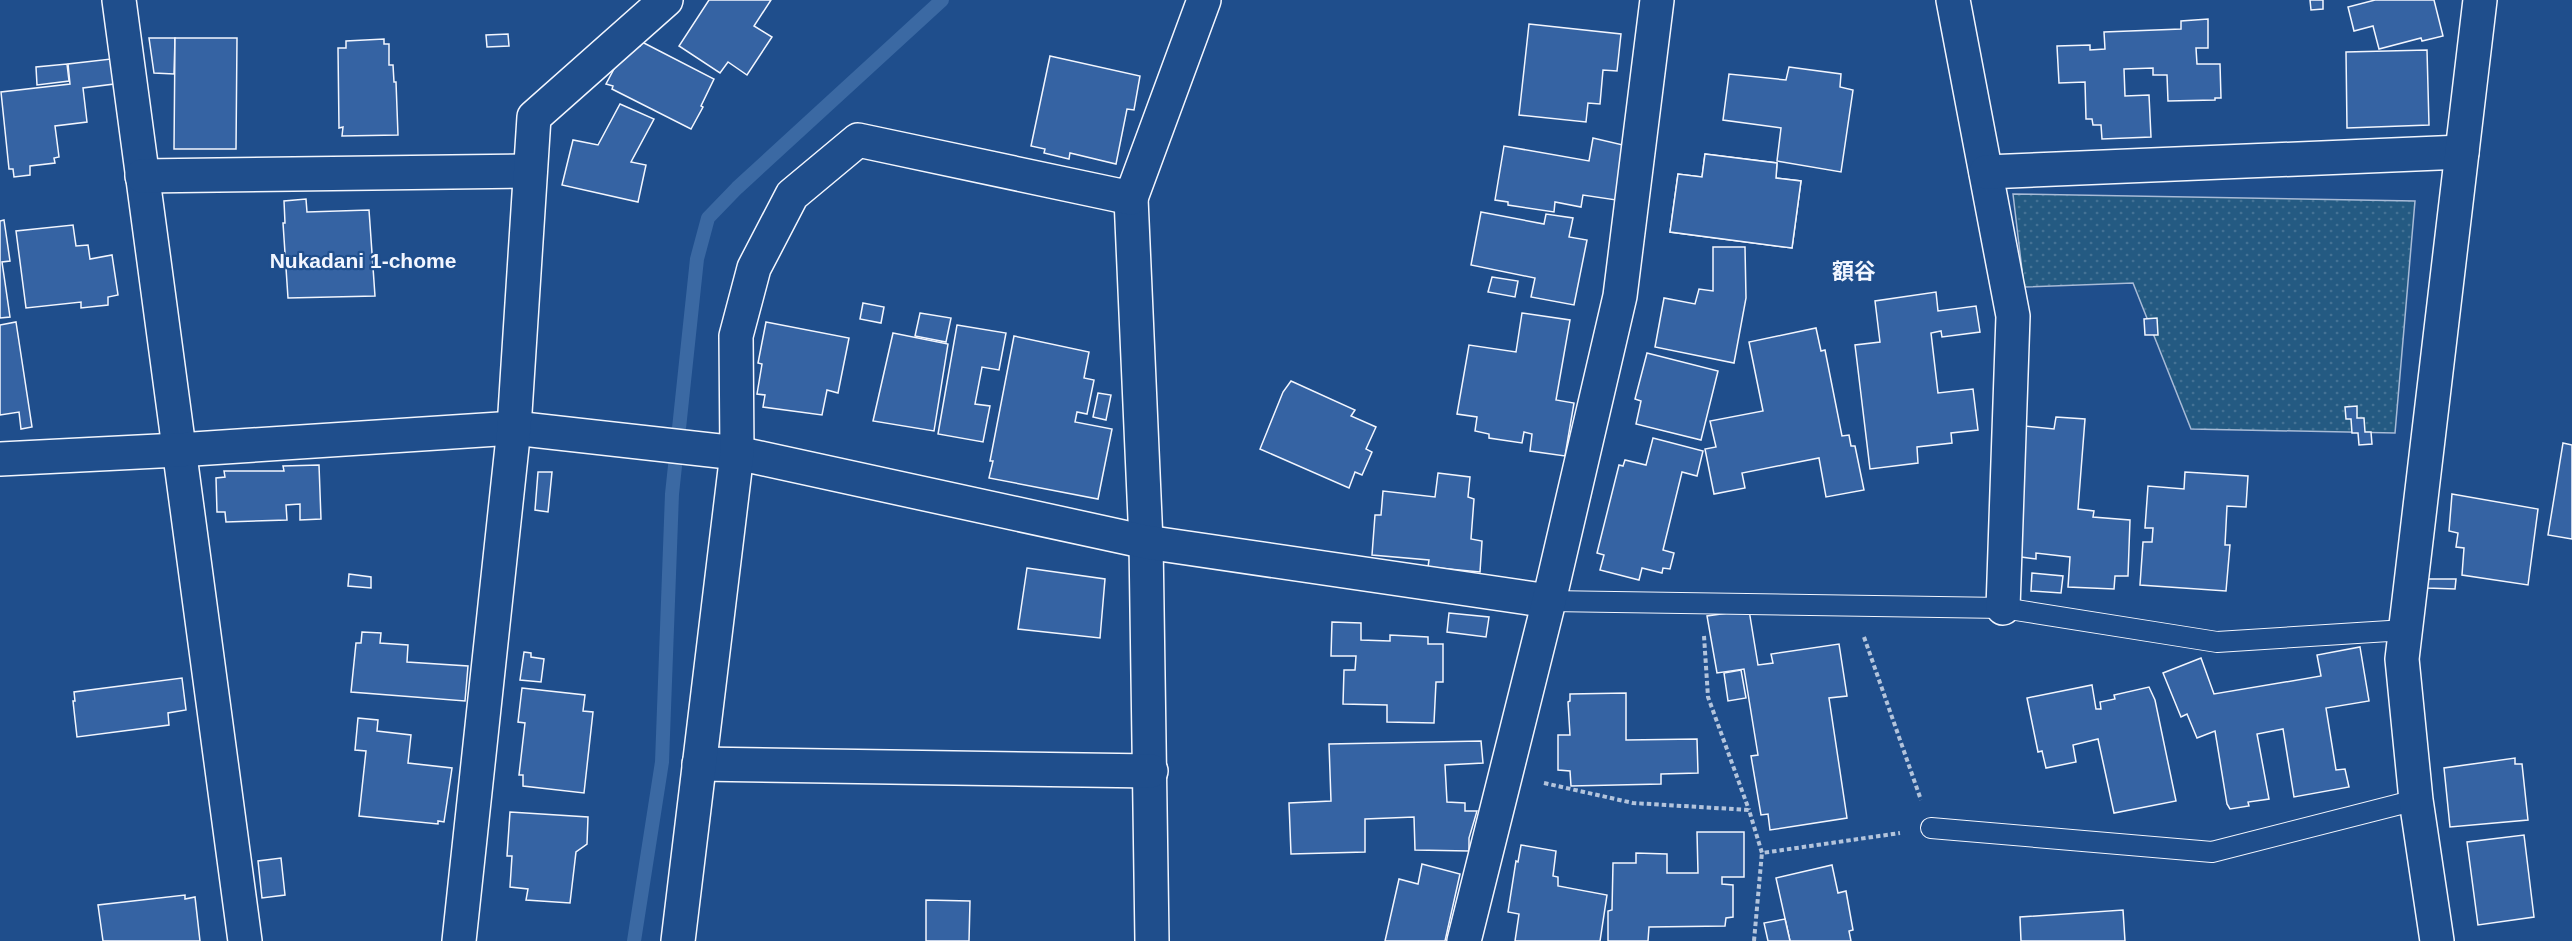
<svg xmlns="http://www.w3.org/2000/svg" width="2572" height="941" viewBox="0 0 2572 941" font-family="Helvetica,'Noto Sans JP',sans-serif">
<defs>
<pattern id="grass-dots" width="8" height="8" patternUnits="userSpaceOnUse" patternTransform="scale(1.5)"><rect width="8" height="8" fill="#245a82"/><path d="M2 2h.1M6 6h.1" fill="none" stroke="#447295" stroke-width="1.8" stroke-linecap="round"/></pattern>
</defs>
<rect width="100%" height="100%" fill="#1f4e8c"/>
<polygon fill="url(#grass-dots)" stroke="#a8bbd7" stroke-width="1.5" points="2013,194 2415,201 2395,433 2191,429 2133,283 2024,287"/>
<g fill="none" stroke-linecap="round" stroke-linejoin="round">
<polyline stroke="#3b69a3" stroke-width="14" points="634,941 662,762 672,494 697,259 708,218 737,188 942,0"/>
</g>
<g fill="#3563a3" stroke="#f2f6ff" stroke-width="1.5">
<polygon points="709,0 771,0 754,26 772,37 747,75 728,62 720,73 679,46"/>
<polygon points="2310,0 2323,0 2323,9 2311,10"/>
<polygon points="2375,0 2434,0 2443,36 2422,41 2421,38 2379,49 2373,26 2354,31 2348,7"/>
<polygon points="2208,19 2208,48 2196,48 2197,64 2220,64 2221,98 2215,98 2215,100 2168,101 2167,75 2153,75 2153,68 2124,69 2125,96 2149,95 2151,137 2102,139 2101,125 2093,125 2092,119 2086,119 2085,82 2059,83 2057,46 2090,45 2090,50 2105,49 2104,32 2181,29 2181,21"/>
<polygon points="1529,24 1621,34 1617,71 1603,70 1600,104 1588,103 1586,122 1519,115"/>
<polygon points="508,34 509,46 487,47 486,35"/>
<polygon points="149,38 175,38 174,74 154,73"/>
<polygon points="175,38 237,38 236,149 174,149"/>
<polygon points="384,39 384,44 389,44 389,65 393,65 394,82 396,82 398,135 342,136 343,127 339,128 338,48 346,48 346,41"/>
<polygon points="642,42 714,79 701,106 703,107 691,129 612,89 613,86 606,84 623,52 634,43 640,46"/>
<polygon points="2427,50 2429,125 2347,128 2346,52"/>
<polygon points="1050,56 1140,76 1134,110 1127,109 1116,164 1070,153 1069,159 1044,153 1045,149 1031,146"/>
<polygon points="111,59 114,84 83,88 87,122 55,126 59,157 54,158 55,163 30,166 30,175 14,177 13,169 9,169 1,92 70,84 68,64"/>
<polygon points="67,64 69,81 37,85 36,67"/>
<polygon points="1789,67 1841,74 1840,87 1853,90 1841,172 1777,161 1781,128 1723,120 1729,74 1786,80"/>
<polygon points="620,104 654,119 631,162 646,165 638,202 562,185 573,140 598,145"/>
<polygon points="1593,138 1623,145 1616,200 1583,195 1581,207 1555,202 1554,212 1508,205 1508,202 1495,200 1504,146 1589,161"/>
<polygon points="1705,154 1777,163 1776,178 1801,181 1792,248 1670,232 1678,174 1702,177"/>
<polygon points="1705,154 1777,163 1776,178 1801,181 1792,248 1670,232 1678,174 1702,177"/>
<polygon points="306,199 307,212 369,210 375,296 288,298 283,223 285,223 284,201"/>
<polygon points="1481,212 1544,224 1546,214 1573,218 1569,237 1587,240 1574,305 1531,297 1535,278 1471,265"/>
<polygon points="4,220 10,261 2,262 10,317 0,318 0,221"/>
<polygon points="73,225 76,246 88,245 90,259 112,255 118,295 108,297 108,305 81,308 81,302 26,308 16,231"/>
<polygon points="1713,247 1745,247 1746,298 1734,363 1655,347 1664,298 1695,304 1699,289 1713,291"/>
<polygon points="1492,277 1518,281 1515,297 1488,292"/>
<polygon points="1936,292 1938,311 1976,306 1980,332 1942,337 1941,331 1931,333 1938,393 1973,389 1978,430 1951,433 1952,443 1917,447 1918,463 1870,469 1855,345 1880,342 1875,301"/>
<polygon points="863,303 884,307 881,323 860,319"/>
<polygon points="920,313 951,318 946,342 915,336"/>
<polygon points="1522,313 1570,320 1556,400 1574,403 1565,456 1530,451 1532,434 1524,432 1522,443 1489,438 1489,434 1475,431 1477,417 1457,414 1469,345 1516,352"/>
<polygon points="2157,318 2158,335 2145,335 2144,319"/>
<polygon points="16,322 32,427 21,429 19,412 0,415 0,325"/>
<polygon points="766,322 849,338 838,393 827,390 822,415 763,407 765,395 757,394 762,364 758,363"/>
<polygon points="957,325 1006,333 999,370 982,367 975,404 990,406 983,442 938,434"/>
<polygon points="1816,328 1821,351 1825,350 1842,436 1849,435 1851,446 1855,446 1864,490 1826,497 1819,458 1742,473 1745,488 1714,494 1705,449 1716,447 1710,421 1763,411 1749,342"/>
<polygon points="893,333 948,344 934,431 873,421"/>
<polygon points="1014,336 1089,352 1084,378 1094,380 1087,414 1077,412 1075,422 1112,429 1098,499 989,478 993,461 990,461"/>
<polygon points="1647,353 1718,371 1701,440 1636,424 1641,401 1635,399"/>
<polygon points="1291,381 1355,410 1351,416 1376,427 1366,449 1372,452 1362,475 1355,472 1349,488 1260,449 1283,392"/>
<polygon points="1098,393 1111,395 1106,420 1093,417"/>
<polygon points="2357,406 2357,418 2364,418 2365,432 2371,432 2372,444 2359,445 2358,433 2352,433 2351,419 2346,419 2345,407"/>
<polygon points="2056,417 2085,419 2078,509 2094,511 2093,517 2130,520 2128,576 2115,576 2114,589 2068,587 2070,557 2036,553 2036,559 2014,556 2025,426 2054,429"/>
<polygon points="1653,438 1703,451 1697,476 1682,472 1663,550 1674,553 1670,569 1663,568 1662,573 1642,568 1639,580 1600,570 1604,555 1597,553 1619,465 1623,466 1625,460 1646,465"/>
<polygon points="2563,443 2572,445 2572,539 2548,535"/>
<polygon points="319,465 321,519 300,520 300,504 286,505 287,520 226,522 225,512 217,512 216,478 225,477 224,471 284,471 283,466"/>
<polygon points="538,472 552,472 548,512 535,510"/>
<polygon points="2185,472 2248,476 2246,507 2227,506 2225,545 2230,545 2226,591 2140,585 2143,542 2152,542 2153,528 2145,528 2148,486 2184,489"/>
<polygon points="1438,473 1470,477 1468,497 1474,499 1471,539 1482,541 1480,572 1428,567 1429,560 1372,555 1375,515 1381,515 1383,491 1435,497"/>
<polygon points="2452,494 2538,509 2528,585 2462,575 2464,548 2456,547 2458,533 2449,531"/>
<polygon points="1027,568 1105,579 1100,638 1018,629"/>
<polygon points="2032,573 2063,576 2061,593 2031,591"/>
<polygon points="349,574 371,577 371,588 348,586"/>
<polygon points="2428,579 2456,579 2455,589 2427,588"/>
<polygon points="1749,610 1758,665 1773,663 1771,654 1839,644 1847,696 1829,698 1847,818 1770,830 1768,814 1761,815 1751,756 1758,755 1744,669 1717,673 1707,616"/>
<polygon points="1449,613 1489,617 1486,637 1447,632"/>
<polygon points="1332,622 1361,623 1361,640 1390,641 1390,635 1428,637 1428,644 1443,644 1443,682 1436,682 1434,723 1387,722 1387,705 1343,704 1344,670 1355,670 1356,656 1331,656"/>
<polygon points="362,632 381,633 380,643 408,645 407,662 468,666 465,701 351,692 356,643 361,643"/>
<polygon points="2360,647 2369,701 2326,708 2336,770 2345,769 2349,787 2294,797 2283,729 2257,734 2269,799 2248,802 2249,806 2230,809 2227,804 2215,731 2197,738 2187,714 2181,717 2163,673 2201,658 2214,694 2321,676 2317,655"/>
<polygon points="524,652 531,653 531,657 544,659 541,682 520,680"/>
<polygon points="1741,670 1746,698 1728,701 1724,673"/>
<polygon points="182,678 186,710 168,713 169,725 77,737 73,701 75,701 74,692"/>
<polygon points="2092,685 2096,709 2101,709 2100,702 2115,699 2114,695 2149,687 2155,700 2176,801 2114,813 2098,739 2073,745 2076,762 2046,768 2042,751 2038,752 2027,698"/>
<polygon points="522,688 585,695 583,711 593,712 584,793 523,786 523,775 519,775 525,723 518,722"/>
<polygon points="1626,693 1626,740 1697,739 1698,773 1661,774 1661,784 1571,786 1570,771 1558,770 1558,735 1570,735 1568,702 1570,701 1570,694"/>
<polygon points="358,718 378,720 377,731 411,735 408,763 452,768 444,822 438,821 438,824 359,816 366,751 355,750"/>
<polygon points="1481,741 1483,763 1445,765 1447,802 1465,803 1465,811 1477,811 1469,838 1469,851 1415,850 1414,817 1365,819 1365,852 1291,854 1289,803 1331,801 1329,744"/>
<polygon points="2515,758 2515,764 2522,764 2528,820 2450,827 2444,768"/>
<polygon points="510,812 588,817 587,844 576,852 570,903 526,900 528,889 510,887 512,856 507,856"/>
<polygon points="1697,832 1744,832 1744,877 1722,877 1722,884 1733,885 1733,917 1726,918 1725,926 1649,927 1648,941 1608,941 1608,911 1612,910 1613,863 1636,863 1636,853 1667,854 1667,873 1698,873"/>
<polygon points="2524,835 2534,917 2478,925 2467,842"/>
<polygon points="1521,845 1556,851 1553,876 1558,877 1558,886 1607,895 1600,941 1515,941 1519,914 1508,912 1516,861 1518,862"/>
<polygon points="281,858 285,895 262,898 258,861"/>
<polygon points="1422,864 1460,874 1445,941 1385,941 1399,879 1418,884"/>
<polygon points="1832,865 1838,893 1846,891 1853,930 1849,931 1851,941 1790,941 1776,878"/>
<polygon points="185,895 185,899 195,897 200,941 103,941 98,905"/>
<polygon points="926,900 970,901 969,941 926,941"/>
<polygon points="2123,910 2125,941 2021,941 2020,917"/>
<polygon points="1785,919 1790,941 1768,941 1764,923"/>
</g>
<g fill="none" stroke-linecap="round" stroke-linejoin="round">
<g stroke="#f2f6ff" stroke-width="22">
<g id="service">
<polyline points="1549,601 2003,608 2217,642 2405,630"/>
<polyline points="1931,828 2212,852 2416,800"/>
</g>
</g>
<g stroke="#f2f6ff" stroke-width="36">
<g id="minor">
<polyline points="119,0 245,941"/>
<polyline points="1953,0 2013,316 2003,608"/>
<polyline points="1986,172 2462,152"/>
<polyline points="142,176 530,171"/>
<polyline points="1131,198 1146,542 1152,941"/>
<polyline points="0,459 178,450 514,428 737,453 1146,542 1549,601"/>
<polyline points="699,764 1151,771"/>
<polyline points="459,941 514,428 534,117 666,0"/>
<polyline points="678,941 737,453 736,336 754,268 792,195 858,140 1131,198 1204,0"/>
<polyline points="2437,941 2416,800 2402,659 2480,0"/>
</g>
</g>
<g stroke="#f2f6ff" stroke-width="36">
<polyline id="tertiary" points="1464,941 1549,601 1620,296 1657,0"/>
</g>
<g stroke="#b3c4dc" stroke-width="4" stroke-dasharray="4.5 3" stroke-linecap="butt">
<polyline points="1704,636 1708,697 1749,810"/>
<polyline points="1864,637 1921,800"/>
<polyline points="1544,783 1633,803 1749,810 1762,853 1900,833"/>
<polyline points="1754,941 1762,852"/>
</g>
<use href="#service" stroke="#1f4e8c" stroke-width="20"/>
<use href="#minor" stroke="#1f4e8c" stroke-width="33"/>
<use href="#tertiary" stroke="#1f4e8c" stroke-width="33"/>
</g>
<g text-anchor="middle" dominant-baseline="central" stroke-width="4.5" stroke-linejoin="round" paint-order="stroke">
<g font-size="21" font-weight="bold" fill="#f2f6ff" stroke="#1f4e8c">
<text x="363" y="260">Nukadani 1-chome</text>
</g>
<g font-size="22" font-weight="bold" fill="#f2f6ff" stroke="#1f4e8c">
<text x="1854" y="271">額谷</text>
</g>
</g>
</svg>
